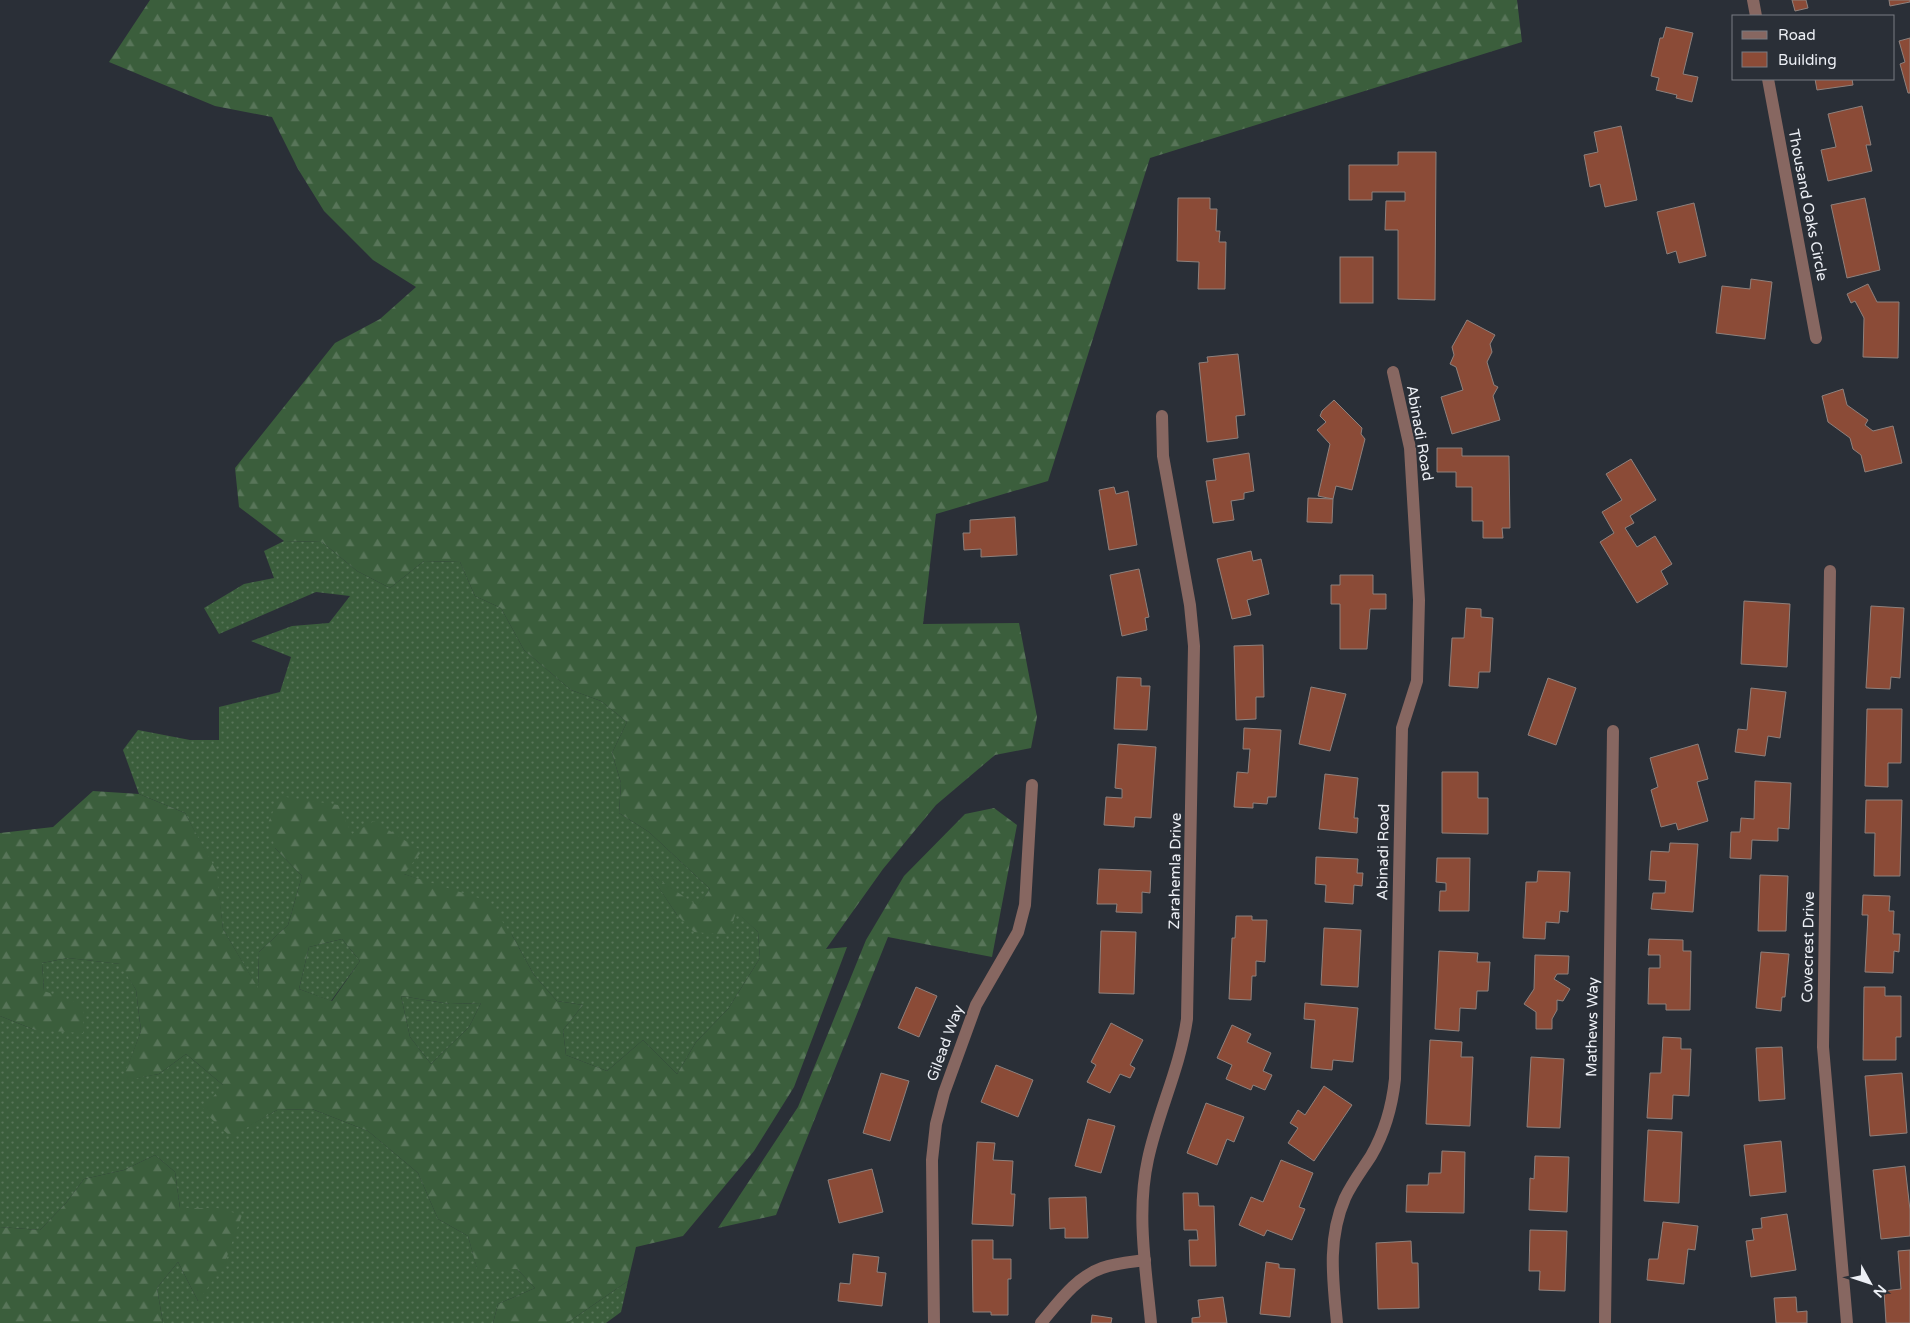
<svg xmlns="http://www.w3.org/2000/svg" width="1910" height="1323" viewBox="0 0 1910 1323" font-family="'Varela Round',sans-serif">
<defs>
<pattern id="grass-dots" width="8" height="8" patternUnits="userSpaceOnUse" patternTransform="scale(1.25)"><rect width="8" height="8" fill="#3b5e3c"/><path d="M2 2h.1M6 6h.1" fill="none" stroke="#587559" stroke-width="1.8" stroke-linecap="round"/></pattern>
<pattern id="forest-firs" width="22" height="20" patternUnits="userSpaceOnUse" patternTransform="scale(1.25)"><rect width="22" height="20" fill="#3b5e3c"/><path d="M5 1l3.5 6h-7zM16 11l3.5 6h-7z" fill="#587559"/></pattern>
</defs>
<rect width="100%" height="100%" fill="#2a2f37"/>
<g fill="url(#grass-dots)">
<polygon points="284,541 322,542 357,571 390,588 424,561 460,562 475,596 501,608 524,650 571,690 601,701 627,722 612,753 621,783 619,813 649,832 710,889 698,907 650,874 677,915 736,911 758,932 760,958 728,1009 696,1042 677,1074 643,1040 607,1071 566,1055 563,1030 583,1005 557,1001 534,975 512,935 440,887 404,874 352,834 275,848 302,876 288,925 259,952 258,989 223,929 216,872 185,813 139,794 123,750 138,730 190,740 219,740 219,707 280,692 291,657 251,641 292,626 329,623 350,596 316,592 219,634 204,608 244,584 274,578 264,551"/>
<polygon points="342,939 360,961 331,1001 299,989 309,947"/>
<polygon points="68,958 121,964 136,990 141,1031 123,1080 159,1074 186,1054 223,1085 231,1136 277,1110 312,1109 368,1131 418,1173 438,1219 468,1236 477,1268 517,1269 535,1288 498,1304 493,1323 163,1323 157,1288 178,1262 198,1301 217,1208 180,1208 175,1172 155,1155 124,1170 84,1179 66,1203 40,1230 0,1227 0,1016 35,1030 44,991 42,963"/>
<polygon points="401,996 450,1004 481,1003 469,1027 431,1064 410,1037"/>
<polygon points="628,1281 621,1312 606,1323 567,1323"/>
</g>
<g fill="url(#forest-firs)" fill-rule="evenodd">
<path d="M 150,0 L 1517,0 L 1522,42 L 1150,158 L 1048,481 L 936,514 L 923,624 L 1019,623 L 1037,717 L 1031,748 L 995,755 L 936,805 L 883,869 L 826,949 L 847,947 L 794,1087 L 754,1151 L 683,1236 L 636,1247 L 628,1281 L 567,1323 L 493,1323 L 498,1304 L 535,1288 L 517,1269 L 477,1269 L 468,1236 L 438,1219 L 418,1173 L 368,1131 L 312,1109 L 277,1110 L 231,1137 L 202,1110 L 223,1085 L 186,1054 L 159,1074 L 122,1081 L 141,1031 L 136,990 L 120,964 L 68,958 L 42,963 L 44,991 L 84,1005 L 83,1033 L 35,1030 L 0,1016 L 0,833 L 53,827 L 93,791 L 139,794 L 185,813 L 217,872 L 223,929 L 258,988 L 259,952 L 288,925 L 302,876 L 275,848 L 268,823 L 280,796 L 338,805 L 352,834 L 374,821 L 422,851 L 404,874 L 488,901 L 512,935 L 534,975 L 557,1001 L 583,1005 L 563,1030 L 566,1055 L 607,1071 L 643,1040 L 677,1074 L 696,1042 L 728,1009 L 760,958 L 758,932 L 736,912 L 729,935 L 694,932 L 677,915 L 649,873 L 698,906 L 710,889 L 649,832 L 619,813 L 621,783 L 612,753 L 627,722 L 601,701 L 571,690 L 524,650 L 501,608 L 475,596 L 460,562 L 424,561 L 390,588 L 357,571 L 322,542 L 284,541 L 239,507 L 235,468 L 335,343 L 380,319 L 416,287 L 373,260 L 324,211 L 298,169 L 272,117 L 215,106 L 109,62 ZM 342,939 L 360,961 L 332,1001 L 299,989 L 309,947 ZM 401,996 L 450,1004 L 481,1003 L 469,1027 L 431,1064 L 410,1037 Z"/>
<polygon points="994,808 1017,825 992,957 888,937 776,1215 718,1228 798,1107 866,940 904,876 965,814"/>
<polygon points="155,1155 175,1172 180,1208 217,1208 242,1215 224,1265 198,1301 178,1262 157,1288 163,1323 0,1323 0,1227 40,1230 66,1203 84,1179 124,1170"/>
</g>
<g fill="#8b4b37" stroke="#8e817d">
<polygon points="1792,0 1806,0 1808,8 1795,11"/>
<polygon points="1889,0 1910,0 1910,2 1890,6"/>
<polygon points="1666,27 1693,33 1683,74 1698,77 1692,102 1676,98 1677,95 1656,90 1659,78 1651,76 1660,38 1663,38"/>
<polygon points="1910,38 1910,93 1908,93 1900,64 1905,62 1899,41"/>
<polygon points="1815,79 1852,79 1853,85 1817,90"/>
<polygon points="1862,106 1871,145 1866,145 1872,171 1828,181 1821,150 1836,147 1828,114"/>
<polygon points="1621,126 1637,200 1605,207 1600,184 1590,187 1584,155 1598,152 1594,132"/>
<polygon points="1398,152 1436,152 1435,300 1398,299 1398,230 1385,230 1386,201 1405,201 1405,192 1372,192 1372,200 1349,200 1349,165 1398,165"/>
<polygon points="1178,198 1210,198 1210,209 1217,209 1216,231 1220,231 1219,242 1226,242 1225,289 1198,289 1199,262 1177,261"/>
<polygon points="1865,198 1880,270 1847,278 1831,205"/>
<polygon points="1694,203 1706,256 1679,263 1676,251 1667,254 1657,212"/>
<rect x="1340" y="257" width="33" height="46"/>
<polygon points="1751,279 1772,282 1765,339 1716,333 1722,286 1750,289"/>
<polygon points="1868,284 1877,302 1899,302 1898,358 1863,357 1864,318 1855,301 1851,303 1847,294"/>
<polygon points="1467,320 1495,335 1490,344 1492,352 1487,362 1494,385 1498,387 1493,396 1500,420 1452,434 1441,397 1463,390 1456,367 1450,364 1454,355 1452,347"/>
<polygon points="1238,354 1245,415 1236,416 1238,438 1207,442 1199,363 1208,362 1207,357"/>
<polygon points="1843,389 1847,405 1868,420 1865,425 1873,431 1893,426 1902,463 1865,472 1861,455 1853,449 1850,438 1828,422 1822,396"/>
<polygon points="1334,400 1362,428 1361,434 1365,439 1352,490 1336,486 1333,499 1318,496 1330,444 1317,430 1326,422 1320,416 1322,411"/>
<polygon points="1437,448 1462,448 1462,456 1509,456 1510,528 1502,528 1503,538 1483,538 1483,521 1472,521 1472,487 1456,487 1456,472 1437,472"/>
<polygon points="1249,453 1254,491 1244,493 1244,499 1231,501 1234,520 1213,523 1206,481 1216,480 1213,459"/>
<polygon points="1631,459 1656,500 1630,516 1634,523 1625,528 1637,547 1655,536 1672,564 1661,571 1668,584 1637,603 1600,542 1614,533 1602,512 1622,500 1606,474"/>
<polygon points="1114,487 1116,494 1128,491 1137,545 1109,550 1099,490"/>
<polygon points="1308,498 1333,499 1332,523 1307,522"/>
<polygon points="1015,517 1017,555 981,557 981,549 964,550 963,533 970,533 970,520"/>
<polygon points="1251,551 1253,561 1261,559 1269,594 1247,600 1251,615 1232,619 1217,559"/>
<polygon points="1139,569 1149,617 1145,618 1147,630 1122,636 1110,575"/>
<polygon points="1340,575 1373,575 1373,594 1386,594 1386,609 1370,609 1367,649 1340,649 1340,604 1331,604 1331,585 1340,585"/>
<polygon points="1744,601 1790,604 1787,667 1741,664"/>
<polygon points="1871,606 1904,608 1900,678 1891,677 1890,689 1866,688"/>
<polygon points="1466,608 1481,609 1481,617 1493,618 1490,672 1479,672 1478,688 1449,686 1452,638 1464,638"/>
<polygon points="1263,645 1264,697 1256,697 1256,719 1236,720 1234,646"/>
<polygon points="1117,677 1141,678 1141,686 1150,686 1147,730 1114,729"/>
<polygon points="1548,678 1576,688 1556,745 1528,735"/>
<polygon points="1311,687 1346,694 1330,751 1299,744"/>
<polygon points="1751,688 1786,692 1780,738 1768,736 1765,756 1735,752 1738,729 1747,730"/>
<polygon points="1867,709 1902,709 1901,763 1888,763 1888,787 1865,786"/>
<polygon points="1244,728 1281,730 1276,797 1268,797 1267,804 1253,803 1253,808 1234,807 1237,772 1248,773 1250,749 1243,749"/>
<polygon points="1118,744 1156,747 1151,818 1135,817 1134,827 1104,825 1106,797 1122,798 1122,789 1115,788"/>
<polygon points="1698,744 1708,779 1697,782 1708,821 1678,830 1676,823 1661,827 1651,790 1658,787 1650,758"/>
<polygon points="1442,772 1478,772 1478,798 1488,798 1488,834 1442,833"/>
<polygon points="1325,774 1358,778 1354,818 1358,818 1357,833 1319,829"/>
<polygon points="1755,781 1791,783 1789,829 1778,828 1778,841 1752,840 1751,859 1730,858 1731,832 1740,832 1741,818 1754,819"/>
<polygon points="1866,800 1902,800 1900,876 1874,876 1875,833 1865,833"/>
<polygon points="1670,843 1698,844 1693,912 1651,909 1653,893 1665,893 1666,881 1649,880 1651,851 1669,852"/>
<polygon points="1316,857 1358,859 1357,873 1363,873 1362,886 1354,885 1353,904 1325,902 1326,885 1315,884"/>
<polygon points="1437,858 1470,858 1469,911 1439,911 1440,891 1446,891 1446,883 1436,882"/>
<polygon points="1099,869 1151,871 1150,893 1142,892 1142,913 1116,912 1117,904 1097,904"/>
<polygon points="1538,871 1570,872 1568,912 1560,911 1559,923 1546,922 1545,939 1523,938 1526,882 1537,882"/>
<polygon points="1760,875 1788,876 1786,931 1758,931"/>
<polygon points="1863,895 1890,896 1889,911 1894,911 1893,934 1900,934 1899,952 1894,951 1893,973 1865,972 1868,915 1862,915"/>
<polygon points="1236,916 1252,916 1252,920 1267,920 1265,962 1256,961 1256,976 1252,976 1251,1000 1229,999 1232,938 1235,938"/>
<polygon points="1324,928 1361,930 1358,987 1321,985"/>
<polygon points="1101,931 1136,932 1134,994 1099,993"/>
<polygon points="1649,939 1683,940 1683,951 1691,951 1690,1010 1666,1010 1666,1004 1648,1004 1649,968 1660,968 1660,955 1648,955"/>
<polygon points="1439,951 1478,953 1477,962 1490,962 1488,991 1477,991 1476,1009 1460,1008 1459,1031 1435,1029"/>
<polygon points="1761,952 1789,954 1785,997 1782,997 1781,1011 1756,1008"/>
<polygon points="1535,955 1569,956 1568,974 1557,974 1554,979 1570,989 1563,1001 1557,1000 1557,1010 1552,1019 1552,1029 1536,1029 1536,1012 1524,1004 1534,989"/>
<polygon points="916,987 937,996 919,1037 898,1028"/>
<polygon points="1864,987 1885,987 1885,996 1901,996 1901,1037 1896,1037 1896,1060 1863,1060"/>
<polygon points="1305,1003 1358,1008 1353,1062 1333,1060 1332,1070 1311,1068 1315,1020 1304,1019"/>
<polygon points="1111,1023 1143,1040 1130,1065 1135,1068 1130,1078 1120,1074 1110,1093 1087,1082 1096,1065 1091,1062"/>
<polygon points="1232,1025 1251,1034 1247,1042 1271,1053 1263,1071 1272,1075 1265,1090 1253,1085 1251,1090 1226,1079 1232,1065 1217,1058"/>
<polygon points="1663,1037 1681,1038 1681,1049 1691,1049 1689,1096 1673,1095 1672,1119 1647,1118 1650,1073 1661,1073"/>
<polygon points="1430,1040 1462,1042 1461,1057 1473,1057 1470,1126 1426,1124"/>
<polygon points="1782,1047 1785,1099 1759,1101 1756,1048"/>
<polygon points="1531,1057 1564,1059 1560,1128 1527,1127"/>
<polygon points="996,1065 1033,1080 1018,1117 981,1102"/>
<polygon points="881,1073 909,1081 890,1141 863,1133"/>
<polygon points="1902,1073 1907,1133 1870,1136 1865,1076"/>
<polygon points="1324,1086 1352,1105 1314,1161 1288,1143 1298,1128 1290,1123 1298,1110 1305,1115"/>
<polygon points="1206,1103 1244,1117 1234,1142 1227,1139 1217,1165 1187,1153"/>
<polygon points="1088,1119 1115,1126 1101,1173 1075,1166"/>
<polygon points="1648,1130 1682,1132 1679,1203 1644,1201"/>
<polygon points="1781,1141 1786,1192 1750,1196 1744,1145"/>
<polygon points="977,1142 995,1143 993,1160 1013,1161 1011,1194 1015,1194 1013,1226 972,1224"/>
<polygon points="1442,1151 1465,1152 1464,1213 1406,1212 1407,1185 1428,1185 1429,1173 1441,1173"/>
<polygon points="1535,1156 1569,1157 1567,1212 1529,1210 1530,1178 1534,1179"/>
<polygon points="1281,1160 1313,1173 1299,1207 1305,1209 1292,1240 1267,1230 1264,1236 1239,1225 1251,1197 1263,1202"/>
<polygon points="1905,1166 1910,1210 1910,1236 1881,1239 1873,1170"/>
<polygon points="872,1169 883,1212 839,1223 828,1180"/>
<polygon points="1183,1193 1198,1193 1199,1206 1214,1206 1216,1266 1190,1266 1189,1240 1198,1240 1197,1230 1184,1230"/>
<polygon points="1086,1197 1088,1238 1065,1238 1065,1228 1050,1229 1049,1198"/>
<polygon points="1787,1214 1796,1270 1751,1277 1746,1241 1754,1240 1752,1229 1762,1228 1761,1218"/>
<polygon points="1663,1222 1698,1226 1695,1250 1688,1249 1684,1284 1647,1280 1649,1259 1658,1259"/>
<polygon points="1530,1230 1567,1231 1565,1291 1539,1290 1540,1271 1529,1271"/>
<polygon points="972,1240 993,1240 993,1259 1011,1259 1011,1279 1008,1279 1008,1315 991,1315 991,1312 973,1312"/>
<polygon points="1411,1241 1412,1263 1418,1263 1419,1308 1378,1309 1376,1243"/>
<polygon points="1910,1250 1910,1323 1886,1323 1884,1291 1901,1289 1898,1251"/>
<polygon points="853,1254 879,1257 877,1272 886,1273 882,1306 838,1301 840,1283 850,1284"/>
<polygon points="1266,1262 1279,1264 1279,1268 1295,1269 1290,1317 1260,1314"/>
<polygon points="1223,1297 1227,1323 1192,1323 1192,1318 1200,1317 1198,1300"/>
<polygon points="1796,1297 1797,1312 1807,1311 1807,1323 1776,1323 1774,1298"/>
<polygon points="1092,1315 1112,1318 1111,1323 1091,1323"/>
</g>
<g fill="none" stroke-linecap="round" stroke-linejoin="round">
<g stroke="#876761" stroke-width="12">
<polyline points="1753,0 1756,16"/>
<polyline points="1768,79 1816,338"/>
<polyline points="1830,571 1823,1047 1847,1323"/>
<polyline points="934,1323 932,1160 936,1124 944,1093 976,1005 1018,932 1025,905 1032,785"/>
<path d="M 1041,1323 C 1058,1303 1076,1277 1102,1268 C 1116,1263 1131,1262 1145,1260"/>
<path d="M 1151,1323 C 1146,1269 1136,1213 1148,1159 C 1158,1112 1180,1068 1187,1019 L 1194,646 L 1190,605 L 1163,456 L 1162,416"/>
<path d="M 1337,1323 C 1333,1281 1327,1239 1345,1198 C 1352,1183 1362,1170 1371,1156 C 1385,1132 1392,1107 1395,1079 L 1402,728 L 1417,681 L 1419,600 L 1410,448 L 1393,372"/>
<polyline points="1605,1323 1613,731"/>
</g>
</g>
<g text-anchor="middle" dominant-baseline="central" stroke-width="4" stroke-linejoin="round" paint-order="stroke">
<g font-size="15" fill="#eceff5" stroke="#2a2f37">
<text transform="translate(1808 205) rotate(79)">Thousand Oaks Circle</text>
<text transform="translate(1420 433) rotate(80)">Abinadi Road</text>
<text transform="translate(1383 852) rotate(-89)">Abinadi Road</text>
<text transform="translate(1175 871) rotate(-89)">Zarahemla Drive</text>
<text transform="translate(1808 947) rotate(-89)">Covecrest Drive</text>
<text transform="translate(1592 1027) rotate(-89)">Mathews Way</text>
<text transform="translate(945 1043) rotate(-70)">Gilead Way</text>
</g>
</g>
<rect x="1732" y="15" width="162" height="65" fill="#2a2f37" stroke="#787c83"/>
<rect x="1742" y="31" width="25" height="8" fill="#876761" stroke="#787c83"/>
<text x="1778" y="40" font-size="15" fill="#eceff5">Road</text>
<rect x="1742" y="52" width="25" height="15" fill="#8b4b37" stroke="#787c83"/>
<text x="1778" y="65" font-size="15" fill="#eceff5">Building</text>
<g transform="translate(1870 1283) rotate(130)" stroke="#2a2f37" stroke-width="4" paint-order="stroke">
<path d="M0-4L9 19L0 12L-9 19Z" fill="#eceff5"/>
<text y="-8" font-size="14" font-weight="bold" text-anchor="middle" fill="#eceff5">N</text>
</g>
</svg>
